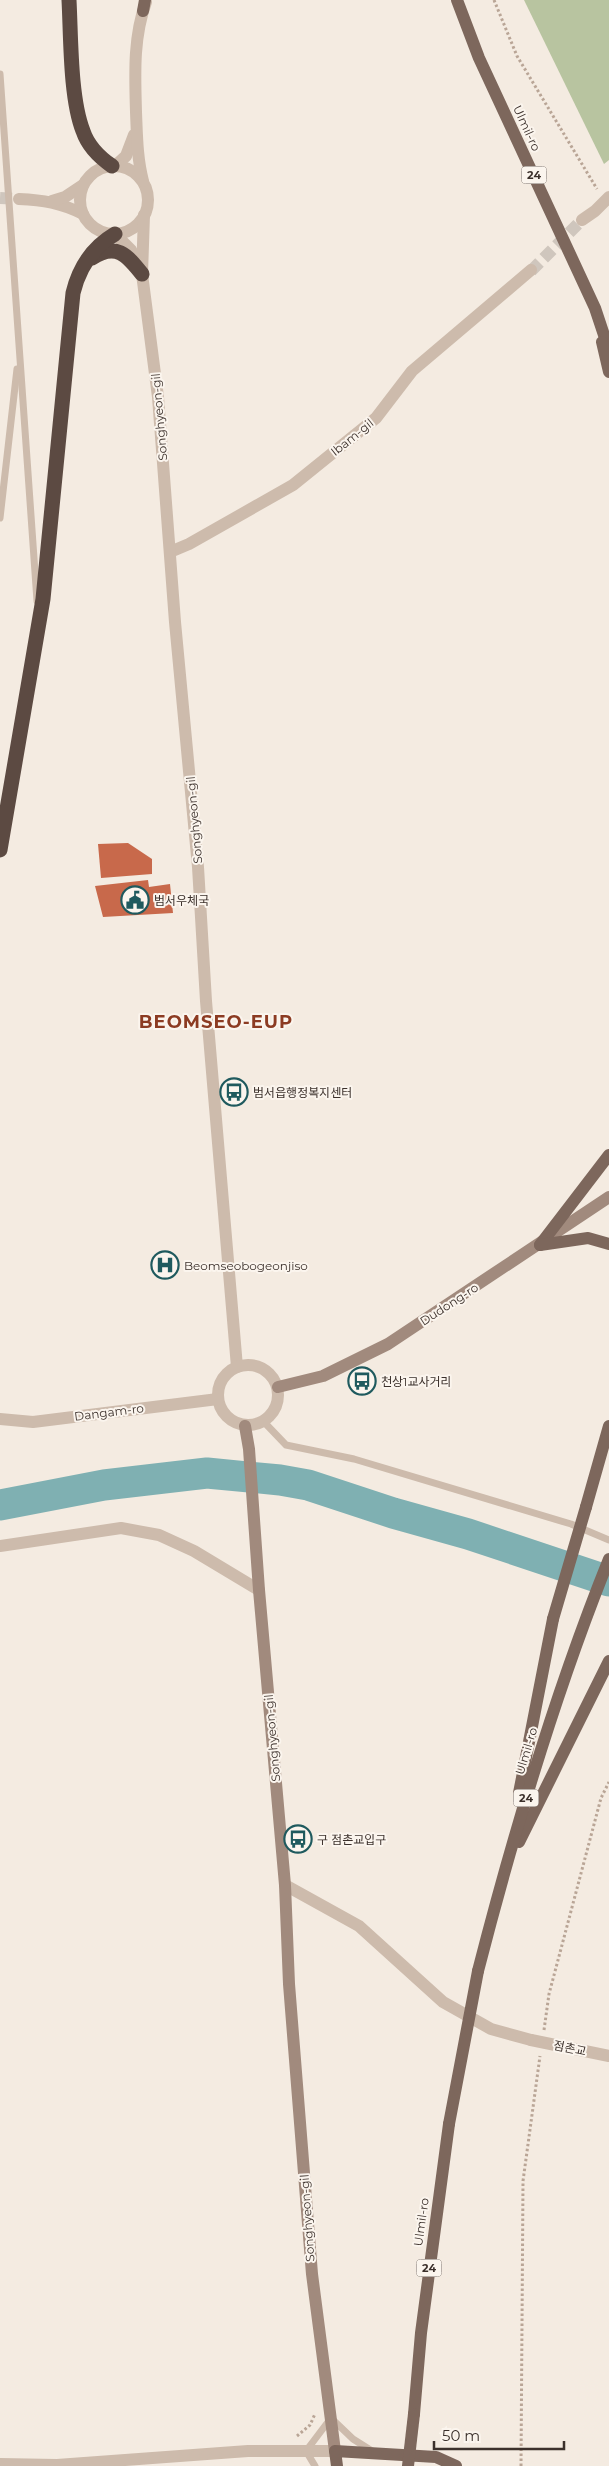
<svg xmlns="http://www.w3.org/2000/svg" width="609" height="2466" viewBox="0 0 609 2466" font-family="Montserrat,'Noto Sans KR',sans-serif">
<rect width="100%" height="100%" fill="#f4ebe1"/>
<polygon fill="#b8c4a0" points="524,0 609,0 609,160 604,164"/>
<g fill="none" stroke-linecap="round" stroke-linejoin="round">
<polyline stroke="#7fb0b2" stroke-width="31" points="0,1505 104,1485 207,1473 280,1480 308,1485 393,1513 468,1534 609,1581"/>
</g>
<g fill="#c8694b">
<polygon points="128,843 152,859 152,874 101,878 98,844"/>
<polygon points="148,880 149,887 170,884 173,913 103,917 95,886"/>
</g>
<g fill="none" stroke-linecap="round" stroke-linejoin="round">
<g stroke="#cfc6bd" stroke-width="12" stroke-dasharray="12 6" stroke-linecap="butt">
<polyline points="0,198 19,199"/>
<polyline points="531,271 582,220"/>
</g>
<g stroke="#b9a596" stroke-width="3" stroke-dasharray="2.5 2.5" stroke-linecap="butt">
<polyline points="494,0 517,56 597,189"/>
<polyline points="544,2030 549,1994 601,1798 609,1782"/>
<polyline points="297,2436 310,2425 315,2414"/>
<polyline points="521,2466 523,2181 540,2056"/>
</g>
<g stroke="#cdbbac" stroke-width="7">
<polyline points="0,74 37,601"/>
<polyline points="0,518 17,369"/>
<polyline points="264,1422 286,1445 354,1459 571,1524 609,1540"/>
<polyline points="315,2466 306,2451 331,2418 353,2439 372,2451"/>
</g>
<g stroke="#cdbbac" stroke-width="12">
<path d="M 19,199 C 43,200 61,203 83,214"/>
<polyline points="52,201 65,197 83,185"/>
<polyline points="582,220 595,211 609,197"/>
<polyline points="170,552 189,544 293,485 376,418 412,371 531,270"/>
<polyline points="0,1546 121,1528 159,1535 194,1551 259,1590"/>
<polyline points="285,1885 359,1926 443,2002 491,2029 531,2040"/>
</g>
<g stroke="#cdbbac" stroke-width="12">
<polyline points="115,166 126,156 134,135"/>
<circle cx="114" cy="200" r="34"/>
<path d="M 143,181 C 137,158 137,135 136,112 C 135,75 133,38 146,2"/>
<polyline points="144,215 142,274 158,397 175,622 198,867 206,1001 237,1367"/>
<polyline points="115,234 131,250 138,265"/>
<circle cx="248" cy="1395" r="30"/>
<polyline points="0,1419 33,1422 218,1399"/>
<polyline points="0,2464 57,2465 248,2451 335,2451"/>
</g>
<g stroke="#a18a7d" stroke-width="12">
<polyline points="278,1387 323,1376 388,1344 609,1197"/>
<polyline points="245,1426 249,1449 259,1590 285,1885 289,1984 312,2274 335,2451"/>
</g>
<g stroke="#7d675c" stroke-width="12">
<polyline points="457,0 479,58 595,308 609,350"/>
<polyline points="143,11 145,0"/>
<polyline points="602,342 609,372"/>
<polyline points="540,1245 609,1155"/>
<polyline points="540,1245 588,1238 609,1244"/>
<polyline points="586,1507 609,1426"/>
<polyline points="519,1793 553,1619"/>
<polyline points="519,1842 609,1661"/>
<path d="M 478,1971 C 514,1831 555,1693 609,1559"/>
<polyline points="414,2414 421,2333 449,2124"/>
<polyline points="337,2466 335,2451 436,2457 456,2466"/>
</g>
<g stroke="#5c4a42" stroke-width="15">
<path d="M 69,0 C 71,37 70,98 83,131 C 88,146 99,157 112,166"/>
<path d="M 92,258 C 116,242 127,255 142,274"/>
<path d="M 0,850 L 43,599 L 73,293 C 79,268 93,247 115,234"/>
</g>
<polyline stroke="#cdbbac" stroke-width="12" points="531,2040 609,2056"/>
<g stroke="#7d675c" stroke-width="12">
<polyline points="553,1619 586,1507"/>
<polyline points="449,2124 478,1971"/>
<polyline points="408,2466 414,2414"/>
</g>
</g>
<defs>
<g id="civic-ring" transform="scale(1.4375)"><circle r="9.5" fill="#fbf5ee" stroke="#1f5a5e" stroke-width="1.5"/><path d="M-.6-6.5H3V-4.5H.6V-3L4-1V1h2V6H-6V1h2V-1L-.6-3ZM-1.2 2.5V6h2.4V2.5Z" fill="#1f5a5e"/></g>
<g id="bus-ring" transform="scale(1.4375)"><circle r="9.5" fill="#fbf5ee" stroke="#1f5a5e" stroke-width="1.5"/><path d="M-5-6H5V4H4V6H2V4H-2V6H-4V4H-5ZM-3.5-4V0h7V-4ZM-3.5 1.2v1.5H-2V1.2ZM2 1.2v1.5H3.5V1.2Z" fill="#1f5a5e"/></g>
<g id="hospital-ring" transform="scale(1.4375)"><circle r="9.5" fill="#fbf5ee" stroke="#1f5a5e" stroke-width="1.5"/><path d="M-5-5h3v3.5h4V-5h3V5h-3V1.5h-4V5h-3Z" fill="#1f5a5e"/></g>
</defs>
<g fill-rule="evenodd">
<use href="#civic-ring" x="135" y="900"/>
<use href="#bus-ring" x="234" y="1092"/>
<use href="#hospital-ring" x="165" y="1265"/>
<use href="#bus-ring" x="362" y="1381"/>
<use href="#bus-ring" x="298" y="1839"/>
</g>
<g text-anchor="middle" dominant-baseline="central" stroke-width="4" stroke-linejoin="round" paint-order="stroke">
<g fill="#fbf5ee" stroke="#756b66" stroke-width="1">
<rect x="521.5" y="166.5" width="25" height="17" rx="4"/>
<rect x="513.5" y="1789.5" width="25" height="17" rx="4"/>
<rect x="416.5" y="2259.5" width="25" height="17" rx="4"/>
</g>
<g font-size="11" font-weight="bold" fill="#3b302b">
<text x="534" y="175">24</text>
<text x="526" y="1798">24</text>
<text x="429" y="2268">24</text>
</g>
<g font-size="12" fill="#3b302b" stroke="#fbf5ee">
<text transform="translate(527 128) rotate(65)">Ulmil-ro</text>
<text transform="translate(159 417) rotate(-95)">Songhyeon-gil</text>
<text transform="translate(352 437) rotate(-39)">Ibam-gil</text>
<text transform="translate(194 820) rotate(-95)">Songhyeon-gil</text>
<text transform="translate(449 1304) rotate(-33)">Dudong-ro</text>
<text transform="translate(109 1412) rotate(-7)">Dangam-ro</text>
<text transform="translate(272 1738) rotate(-95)">Songhyeon-gil</text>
<text transform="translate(526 1751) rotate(-73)">Ulmil-ro</text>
<text transform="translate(570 2048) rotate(12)">점촌교</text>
<text transform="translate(307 2218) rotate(-94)">Songhyeon-gil</text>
<text transform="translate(421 2222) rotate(-82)">Ulmil-ro</text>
</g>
<g font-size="12" fill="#3b302b" stroke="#fbf5ee" text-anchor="start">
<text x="154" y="900">범서우체국</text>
<text x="253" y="1092">범서읍행정복지센터</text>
<text x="184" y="1265">Beomseobogeonjiso</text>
<text x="381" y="1381">천상1교사거리</text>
<text x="317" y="1839">구 점촌교입구</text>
</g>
<g font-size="18" font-weight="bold" letter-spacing="1" fill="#8c3b22" stroke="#fbf5ee">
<text x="216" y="1022">BEOMSEO-EUP</text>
</g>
</g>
<path d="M434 2441v8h130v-8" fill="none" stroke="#3b302b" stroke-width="2.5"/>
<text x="442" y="2441" font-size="15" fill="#3b302b" stroke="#fbf5ee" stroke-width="4" paint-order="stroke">50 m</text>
</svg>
